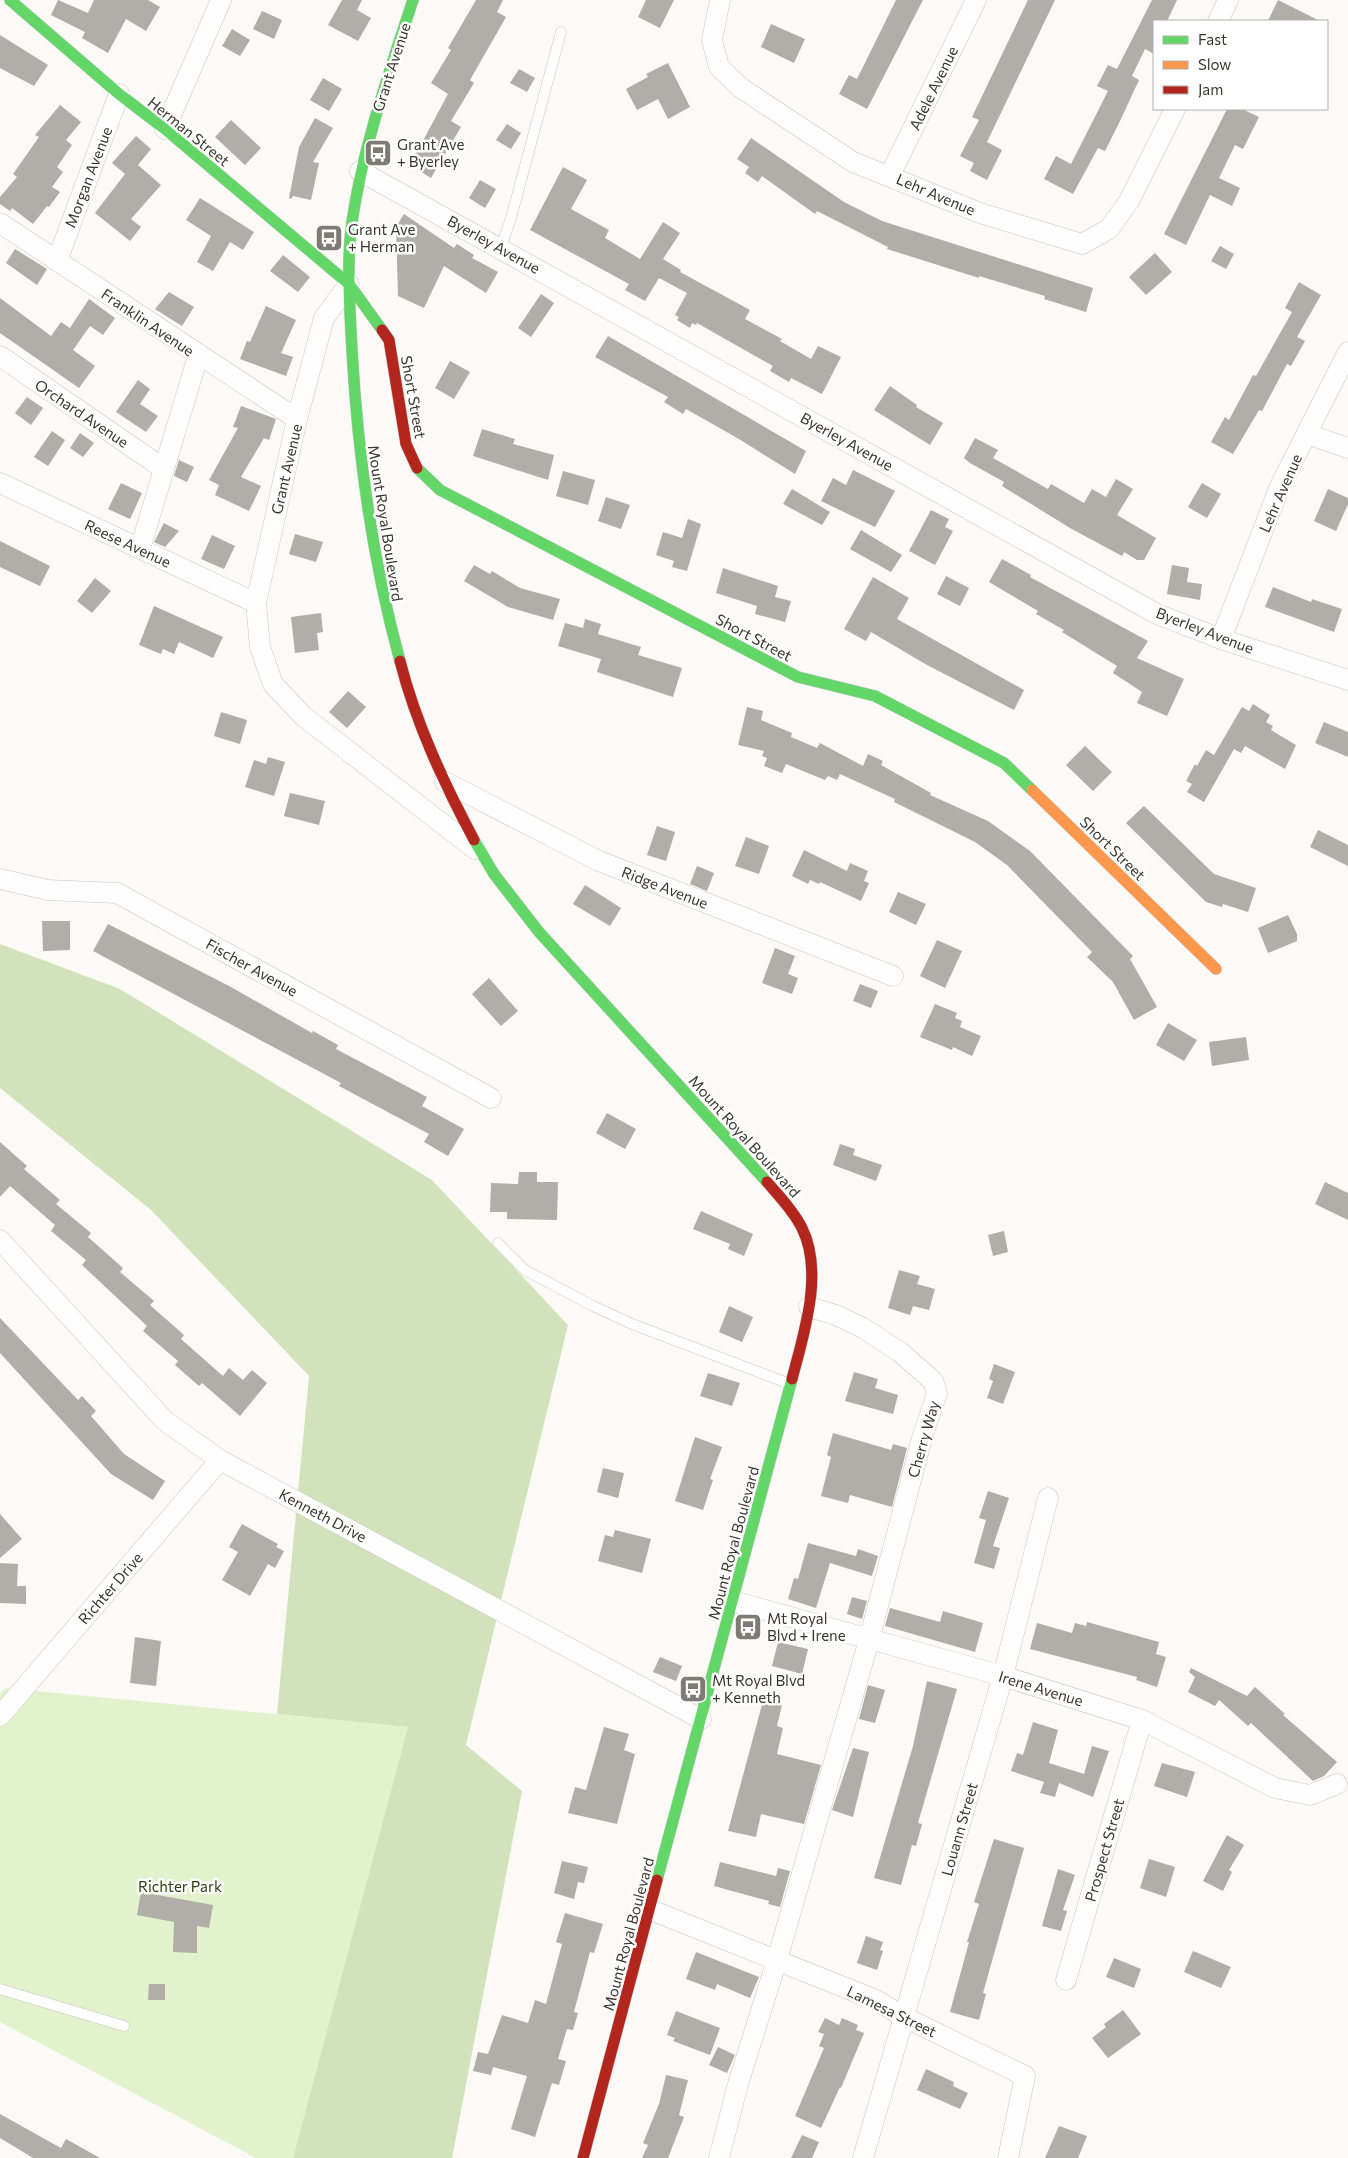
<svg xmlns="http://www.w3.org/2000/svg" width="1348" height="2158" viewBox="0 0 1348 2158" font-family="Commissioner,sans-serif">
<rect width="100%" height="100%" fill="#fcfaf7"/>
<polygon fill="#e1f2cc" points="5,1688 408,1727 293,2158 256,2158 0,2022 0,1694"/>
<polygon fill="#d2e3bc" points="0,944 120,989 432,1180 568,1325 466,1745 522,1791 452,2158 293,2158 408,1727 277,1714 309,1376 151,1210 0,1088"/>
<g fill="#b1ada8">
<polygon points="58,0 88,13 94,0 148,0 160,7 146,31 126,19 108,53 82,38 85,32 51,15"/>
<polygon points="342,0 362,0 357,10 371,18 358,41 328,25"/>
<polygon points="476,0 503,0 497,12 506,17 470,80 474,83 451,121 461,127 431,178 410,165 448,94 431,83 451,50 448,48"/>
<polygon points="646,0 674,0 660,28 638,17"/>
<polygon points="896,0 923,0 867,109 839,94 849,75 857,79"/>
<polygon points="1028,0 1055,0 987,142 1002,150 987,180 970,171 974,163 960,156 979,120 972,117"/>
<polygon points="1152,0 1177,0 1167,21 1154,21 1154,54 1145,49 1132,76 1139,80 1120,121 1105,151 1098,148 1073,194 1044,179 1056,156 1071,164 1108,91 1097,86 1108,65 1117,69"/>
<polygon points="1278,0 1320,21 1268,21"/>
<polygon points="262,11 282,20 274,39 253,29"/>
<polygon points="771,24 805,39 794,63 761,47"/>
<polygon points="232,29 250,40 240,56 222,46"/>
<polygon points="0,35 48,65 34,86 0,68"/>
<polygon points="668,63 690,107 668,119 658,99 637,110 626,89 648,77 646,74"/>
<polygon points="519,69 535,78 527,92 510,83"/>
<polygon points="323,78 342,89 329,111 310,100"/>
<polygon points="60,105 81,122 66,140 72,145 57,167 63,172 52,187 60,192 49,207 47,206 33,224 12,208 10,211 0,204 0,197 17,177 13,174 39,137 35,135"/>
<polygon points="1227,109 1242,109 1259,117 1243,149 1235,145 1219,178 1240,188 1232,206 1210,195 1186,245 1164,234"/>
<polygon points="315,118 333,128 313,162 319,163 311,200 293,196 291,199 289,198 299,147"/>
<polygon points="231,120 261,148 245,165 215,137"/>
<polygon points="507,124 521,133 511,149 496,140"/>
<polygon points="136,136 151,149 138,165 161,185 131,219 141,227 130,241 95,213 125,174 112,163"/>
<polygon points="751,138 844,202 882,221 1093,288 1086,312 1044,299 1045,296 979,276 979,278 887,249 888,247 817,211 815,214 762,176 758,182 745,173 749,167 737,159"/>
<polygon points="563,167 587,180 571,209 609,230 605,238 640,259 663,222 680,233 663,259 681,270 680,272 750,310 745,319 782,339 780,341 811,359 818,346 841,357 822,394 791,378 789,382 770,371 773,366 697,323 696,325 692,323 690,328 677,320 679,317 675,315 687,293 659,278 645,301 625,290 629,284 530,230"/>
<polygon points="480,180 496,189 485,208 469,198"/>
<polygon points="200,198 254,232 243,250 230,242 213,271 197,262 211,236 186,220"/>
<polygon points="404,214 454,248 457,244 474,255 472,258 498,272 486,293 444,266 424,308 398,296 396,227"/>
<polygon points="1220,246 1234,254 1226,269 1211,261"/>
<polygon points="15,249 47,269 37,285 6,263"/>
<polygon points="1155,253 1172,272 1146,295 1129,277"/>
<polygon points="283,255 310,277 298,292 270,271"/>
<polygon points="1299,282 1321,295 1297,337 1305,341 1291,366 1287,364 1262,411 1259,410 1233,454 1211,442 1225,417 1229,420 1253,375 1256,376 1292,312 1285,308"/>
<polygon points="169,292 194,307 182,326 155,309"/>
<polygon points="541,294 554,303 531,337 518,328"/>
<polygon points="0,298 51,336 61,322 70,328 89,299 115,318 103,335 90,326 73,350 95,366 79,388 0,333"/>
<polygon points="266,306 296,320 281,353 293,357 286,376 240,359 247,341 250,342"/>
<polygon points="608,336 806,451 795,474 739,439 686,409 683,414 664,402 668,397 595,357"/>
<polygon points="450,361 470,372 454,399 435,388"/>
<polygon points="138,380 150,389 140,404 158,416 146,432 116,412"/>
<polygon points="890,386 917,405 916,407 943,423 930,445 874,410"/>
<polygon points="27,397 43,408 31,425 15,413"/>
<polygon points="241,406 276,419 269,440 264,438 241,477 261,486 249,511 215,495 219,485 209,480 238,428 233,427"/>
<polygon points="482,429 515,439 513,444 554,455 548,480 473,456"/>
<polygon points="52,431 65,440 48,466 34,457"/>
<polygon points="80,433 94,443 83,457 70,448"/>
<polygon points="975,438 998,450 993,458 1048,489 1051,484 1084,503 1092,489 1106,497 1116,479 1133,489 1117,515 1156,538 1144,560 1137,560 1124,552 1122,556 1070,528 1002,486 1004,482 970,463 964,458"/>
<polygon points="179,460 194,467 187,482 174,476"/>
<polygon points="853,470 895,491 875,527 821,501 833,478 846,485"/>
<polygon points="563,471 595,480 588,505 556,496"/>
<polygon points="121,483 142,493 130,519 108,509"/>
<polygon points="1202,483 1221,494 1207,518 1188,507"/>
<polygon points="792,489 830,512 822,525 783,504"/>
<polygon points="1328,489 1348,498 1348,504 1336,531 1314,521"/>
<polygon points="606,497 630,505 621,529 598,521"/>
<polygon points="931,510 949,519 945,527 953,531 935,565 909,551"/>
<polygon points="688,519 701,524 687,571 672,567 674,561 656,555 663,532 682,538"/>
<polygon points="164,523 179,531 165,547 154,542"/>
<polygon points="861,530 902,555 891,572 850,549"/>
<polygon points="295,534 323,542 316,562 289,554"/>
<polygon points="212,535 235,546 224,569 201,559"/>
<polygon points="0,541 50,566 40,586 0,567"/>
<polygon points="1002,559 1031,575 1030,577 1148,641 1137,658 1184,679 1167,716 1137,703 1142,692 1113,673 1117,666 1062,632 1064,630 1036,614 1038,611 989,582"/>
<polygon points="474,565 490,574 492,571 520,588 560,599 553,620 508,607 464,581"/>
<polygon points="1172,565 1189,568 1187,582 1202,584 1200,600 1167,594"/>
<polygon points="723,568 778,586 775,597 791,601 785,622 755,614 757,606 716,593"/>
<polygon points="946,576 969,588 960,606 937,594"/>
<polygon points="873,577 909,598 897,619 1024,690 1014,710 927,665 871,632 866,641 844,629"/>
<polygon points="95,578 111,591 92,613 77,601"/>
<polygon points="1273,587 1311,602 1312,599 1342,609 1334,632 1265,607"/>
<polygon points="154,606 223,637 213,658 179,642 174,654 163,649 161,654 139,645"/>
<polygon points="321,613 323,632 317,633 319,650 295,653 291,617"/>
<polygon points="585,619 601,624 598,634 641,647 638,655 682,668 673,697 597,672 601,659 558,646 565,623 583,628"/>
<polygon points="348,691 366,707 347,728 329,712"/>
<polygon points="1253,704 1270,715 1266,722 1273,726 1271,730 1296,745 1285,769 1245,746 1241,753 1234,749 1204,802 1187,792 1192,784 1186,781 1195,764 1197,766 1206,750 1214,755 1242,707 1249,711"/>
<polygon points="747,707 763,711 761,720 792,733 791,737 817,748 820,743 863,766 868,754 883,761 881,765 931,793 930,795 988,821 1030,851 1133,956 1130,959 1157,1007 1134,1020 1113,982 1087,957 1092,952 1007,865 975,842 894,802 895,799 840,774 837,780 828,776 825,780 786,764 782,773 764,766 767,758 762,756 764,751 738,745"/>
<polygon points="221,712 247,720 240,744 214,736"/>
<polygon points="1324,722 1348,732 1348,757 1315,743"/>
<polygon points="1085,746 1112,772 1093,791 1066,765"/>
<polygon points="268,757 285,762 274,796 245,787 254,760 266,764"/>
<polygon points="290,793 325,801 319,825 284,816"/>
<polygon points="1144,806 1214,874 1256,888 1248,912 1223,904 1222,907 1206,902 1126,823"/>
<polygon points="657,826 675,832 666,861 647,855"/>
<polygon points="1318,830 1348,845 1348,866 1310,847"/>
<polygon points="746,837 769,846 759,874 735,866"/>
<polygon points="804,850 847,871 850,863 868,871 864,881 869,883 861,901 820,882 819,884 810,880 808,884 792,876"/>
<polygon points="697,866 714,873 707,891 690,884"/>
<polygon points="585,885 621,908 610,926 573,904"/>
<polygon points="898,892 926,904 916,925 889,912"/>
<polygon points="1288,915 1297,934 1297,941 1268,953 1258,928"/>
<polygon points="42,921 70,921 70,950 43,951"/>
<polygon points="108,924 231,987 312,1033 313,1031 338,1045 336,1049 427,1097 422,1106 464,1129 448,1156 424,1142 429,1134 339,1086 341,1083 93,951"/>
<polygon points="937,940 962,951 945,988 920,976"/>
<polygon points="775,948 795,956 788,974 798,978 792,994 762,983"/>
<polygon points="489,978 518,1011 501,1026 472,994"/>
<polygon points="860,984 878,991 871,1008 853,1001"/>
<polygon points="935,1004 957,1013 955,1018 962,1021 960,1027 981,1036 972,1056 953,1047 952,1050 920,1037"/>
<polygon points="1168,1023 1197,1040 1184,1061 1156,1045"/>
<polygon points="1246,1037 1249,1060 1212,1066 1209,1042"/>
<polygon points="607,1113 636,1129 625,1149 596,1133"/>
<polygon points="0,1142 27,1166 24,1169 60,1200 56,1204 91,1233 88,1237 123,1268 120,1272 154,1301 150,1305 184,1335 181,1339 223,1376 229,1368 243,1380 252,1370 267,1383 240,1416 202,1383 199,1386 175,1365 178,1361 143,1331 147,1326 82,1265 86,1260 51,1231 55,1225 10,1186 0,1197"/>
<polygon points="840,1144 855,1149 853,1155 882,1165 876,1181 833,1165"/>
<polygon points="519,1172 537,1172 537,1182 558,1182 557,1220 507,1219 507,1212 490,1212 491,1183 518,1184"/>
<polygon points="1325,1182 1348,1193 1348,1220 1315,1204"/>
<polygon points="701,1211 753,1234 744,1256 728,1249 730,1244 693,1229"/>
<polygon points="1004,1231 1008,1252 993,1256 988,1235"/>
<polygon points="899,1270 920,1276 917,1284 935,1289 929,1310 913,1306 910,1315 888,1308"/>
<polygon points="729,1306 753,1317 742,1342 719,1332"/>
<polygon points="0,1318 78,1400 82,1396 96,1411 91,1416 124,1454 165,1481 153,1500 111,1474 0,1353"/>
<polygon points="994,1364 1015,1372 1003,1404 987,1398 993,1381 989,1379"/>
<polygon points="854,1372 878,1379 875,1388 898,1395 893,1414 845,1401"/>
<polygon points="708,1373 740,1383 732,1406 700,1396"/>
<polygon points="833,1433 891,1450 893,1444 907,1448 892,1507 850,1495 848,1503 821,1496 831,1457 827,1455"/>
<polygon points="695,1437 722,1447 710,1479 713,1480 703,1510 675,1501"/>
<polygon points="603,1468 624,1473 618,1498 597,1492"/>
<polygon points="988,1491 1009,1498 993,1546 1000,1548 994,1569 974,1563 986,1520 979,1518"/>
<polygon points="0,1514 22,1539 0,1558"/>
<polygon points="242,1524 278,1544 276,1547 284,1551 275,1568 268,1564 250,1596 222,1580 238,1552 229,1547"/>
<polygon points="615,1530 651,1539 642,1573 598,1561 605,1535 613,1537"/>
<polygon points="808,1543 856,1556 858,1549 878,1556 872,1576 830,1563 816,1608 788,1599 794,1578 798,1579"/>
<polygon points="0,1563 18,1564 17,1586 26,1586 26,1604 0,1603"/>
<polygon points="852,1597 867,1601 862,1619 847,1614"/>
<polygon points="890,1608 940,1622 943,1611 983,1623 975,1652 885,1626"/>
<polygon points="1087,1622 1159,1642 1156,1654 1166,1657 1157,1687 1136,1680 1137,1677 1030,1649 1037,1623 1072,1633 1075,1623 1086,1626"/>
<polygon points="135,1637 161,1641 156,1686 130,1683"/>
<polygon points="778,1642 808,1649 802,1674 772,1666"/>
<polygon points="660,1657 682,1666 676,1681 653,1672"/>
<polygon points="1191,1668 1247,1696 1255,1687 1285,1714 1283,1715 1337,1762 1324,1776 1313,1781 1251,1723 1248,1726 1219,1700 1215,1706 1188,1692 1195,1677 1189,1672"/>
<polygon points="927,1681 957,1689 918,1823 922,1824 916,1846 912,1845 901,1885 874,1878 913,1746"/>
<polygon points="868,1685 885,1690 875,1723 859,1719"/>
<polygon points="763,1701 782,1705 777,1726 783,1728 777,1754 821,1765 804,1824 761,1814 756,1837 728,1831"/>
<polygon points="1033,1722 1058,1730 1049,1763 1084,1774 1092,1746 1109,1751 1093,1797 1059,1783 1055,1797 1040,1793 1044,1782 1011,1771 1017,1753 1023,1755"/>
<polygon points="604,1727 629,1734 624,1750 635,1754 617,1824 568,1813 575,1787 586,1790"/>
<polygon points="853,1748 869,1752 853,1817 832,1810"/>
<polygon points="1162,1763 1195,1772 1187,1797 1154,1786"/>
<polygon points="1227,1835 1244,1845 1229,1870 1232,1872 1223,1891 1203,1881"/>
<polygon points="994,1839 1024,1848 983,1993 986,1994 979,2020 950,2012 969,1942 967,1942 979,1904 974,1902"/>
<polygon points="1149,1859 1175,1867 1166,1897 1140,1888"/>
<polygon points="562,1861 588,1867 584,1883 578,1882 574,1899 554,1893"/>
<polygon points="720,1862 776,1876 778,1868 790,1871 780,1907 768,1904 769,1901 714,1886"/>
<polygon points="1058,1869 1075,1875 1063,1910 1067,1911 1061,1931 1042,1926"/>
<polygon points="141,1892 213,1905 209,1928 197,1926 197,1953 173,1952 174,1922 137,1915"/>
<polygon points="565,1913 603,1924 594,1953 590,1952 574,2012 578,2013 573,2030 567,2029 558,2059 566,2061 559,2085 552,2083 535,2137 511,2129 527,2076 493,2067 491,2075 473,2071 478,2052 488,2054 502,2015 528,2023 535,2000 546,2004 562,1944 556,1942"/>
<polygon points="866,1936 883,1942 880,1950 883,1951 877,1970 857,1963"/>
<polygon points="1193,1951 1231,1967 1221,1988 1184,1972"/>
<polygon points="696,1952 759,1977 750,1998 717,1984 715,1990 686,1979"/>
<polygon points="1114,1958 1141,1969 1134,1988 1106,1977"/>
<polygon points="149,1984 165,1984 165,2000 148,2000"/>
<polygon points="1123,2010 1141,2034 1108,2058 1092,2038 1106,2027 1104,2024"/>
<polygon points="676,2011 720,2028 710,2055 673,2041 675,2038 667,2035"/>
<polygon points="825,2018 839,2025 842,2018 858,2025 856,2030 864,2033 841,2088 840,2087 821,2128 795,2116 824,2048 819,2046 824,2034 818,2032"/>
<polygon points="718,2047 735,2055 727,2073 709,2065"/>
<polygon points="926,2069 954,2082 953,2086 968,2093 960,2109 917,2090"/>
<polygon points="666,2075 688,2080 679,2115 684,2117 668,2158 642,2158 648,2145 643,2143 659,2104"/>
<polygon points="0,2114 61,2148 66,2139 100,2158 33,2158 0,2138"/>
<polygon points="1059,2126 1087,2136 1078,2158 1045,2158"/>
<polygon points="802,2135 819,2142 812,2158 791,2158"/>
</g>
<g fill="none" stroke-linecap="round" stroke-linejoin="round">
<g stroke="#c9c6c1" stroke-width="11">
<g id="lane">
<polyline points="501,247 511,218 561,32"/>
<polyline points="498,1243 525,1270 593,1306 632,1324 790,1384"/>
<polyline points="0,1989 124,2026"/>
</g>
</g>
<g stroke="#c9c6c1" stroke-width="21">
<g id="street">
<polyline points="720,0 712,40 719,67 741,88 853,162 980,213 1082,244 1109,229 1129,201 1175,109"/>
<polyline points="1218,21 1228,0"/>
<polyline points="165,129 221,0"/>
<polyline points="360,171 1157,614 1221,639 1348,680"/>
<polyline points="890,175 976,0"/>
<polyline points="0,223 297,419"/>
<polyline points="57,261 119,94"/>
<polyline points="349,284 324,318 297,419 256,603 260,647 273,684 303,716 475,849"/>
<polyline points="0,356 164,469"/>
<polyline points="1307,434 1348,448"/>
<polyline points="0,483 256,603"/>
<polyline points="140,549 198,356"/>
<polyline points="1221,639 1280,486 1348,352"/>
<polyline points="445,782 599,861 893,976"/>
<polyline points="0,879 48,890 117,893 491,1098"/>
<polyline points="0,1240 165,1421 220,1460 701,1719"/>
<polyline points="733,1601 1003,1676 1142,1720 1275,1788 1310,1795 1337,1784"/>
<polyline points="0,1716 220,1460"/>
<polyline points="651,1910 876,2000 904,2017 1025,2076 1008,2158"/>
<polyline points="1066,1980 1142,1720"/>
<polyline points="719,2158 738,2084 777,1960 869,1640 922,1438 937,1393 933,1381 900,1352 863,1328 836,1315 809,1307"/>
<polyline points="863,2158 1003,1676 1048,1498"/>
</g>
</g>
<g stroke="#c9c6c1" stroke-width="12">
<g id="fast">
<polyline points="10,0 119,94 165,129 349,284 382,330"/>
<polyline points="417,468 440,490 798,677 875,696 1004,763 1032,790"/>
<path d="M 400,661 C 372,559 358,457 352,351 C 350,308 346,265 352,222 C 363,146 389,73 413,0"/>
<polyline points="474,840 494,874 539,932 767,1182"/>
<polyline points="657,1880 792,1379"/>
</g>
</g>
<g stroke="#c9c6c1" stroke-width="12">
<polyline id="slow" points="1032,790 1216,969"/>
</g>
<g stroke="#c9c6c1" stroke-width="12">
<g id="jam">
<polyline points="382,330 389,340 406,444 417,468"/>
<path d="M 400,661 C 416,724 444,783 474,840"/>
<path d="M 767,1182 C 779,1196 793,1210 802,1228 C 824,1273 804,1333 792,1379"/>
<polyline points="583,2158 657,1880"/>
</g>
</g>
<use href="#lane" stroke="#fffefe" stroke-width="10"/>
<use href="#street" stroke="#fffefe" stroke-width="20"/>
<use href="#fast" stroke="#63d668" stroke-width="11"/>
<use href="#slow" stroke="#ff974d" stroke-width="11"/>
<use href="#jam" stroke="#b3261e" stroke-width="11"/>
</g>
<defs>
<g id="bus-square" transform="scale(1.4375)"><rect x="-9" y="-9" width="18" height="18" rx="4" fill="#7f7a74" stroke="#fff"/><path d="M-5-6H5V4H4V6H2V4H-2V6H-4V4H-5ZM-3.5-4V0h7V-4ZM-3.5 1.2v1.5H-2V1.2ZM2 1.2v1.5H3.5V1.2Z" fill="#fff"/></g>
</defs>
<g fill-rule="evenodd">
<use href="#bus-square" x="378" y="153"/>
<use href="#bus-square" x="329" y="238"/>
<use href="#bus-square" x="748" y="1627"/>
<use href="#bus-square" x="693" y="1689"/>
</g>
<g text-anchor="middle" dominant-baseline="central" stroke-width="5" stroke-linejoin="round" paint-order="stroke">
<g font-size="15" fill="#3b352d" stroke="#fff">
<text transform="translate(391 67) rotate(-72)">Grant Avenue</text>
<text transform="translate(933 88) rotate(-64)">Adele Avenue</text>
<text transform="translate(189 131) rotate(39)">Herman Street</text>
<text transform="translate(88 177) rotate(-69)">Morgan Avenue</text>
<text transform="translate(936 194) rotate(23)">Lehr Avenue</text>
<text transform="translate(494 244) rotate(29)">Byerley Avenue</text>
<text transform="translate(148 322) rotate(34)">Franklin Avenue</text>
<text transform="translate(414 397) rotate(80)">Short Street</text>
<text transform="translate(82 413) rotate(34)">Orchard Avenue</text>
<text transform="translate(847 441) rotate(29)">Byerley Avenue</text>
<text transform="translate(286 469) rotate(-77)">Grant Avenue</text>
<text transform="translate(1280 493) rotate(-66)">Lehr Avenue</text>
<text transform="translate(386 523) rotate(81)">Mount Royal Boulevard</text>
<text transform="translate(128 543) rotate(25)">Reese Avenue</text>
<text transform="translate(1205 630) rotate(21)">Byerley Avenue</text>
<text transform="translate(754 637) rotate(28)">Short Street</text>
<text transform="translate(1113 848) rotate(44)">Short Street</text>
<text transform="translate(665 887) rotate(21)">Ridge Avenue</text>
<text transform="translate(252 967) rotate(29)">Fischer Avenue</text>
<text transform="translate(745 1136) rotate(48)">Mount Royal Boulevard</text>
<text transform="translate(923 1439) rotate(-74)">Cherry Way</text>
<text transform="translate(323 1515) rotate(28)">Kenneth Drive</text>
<text transform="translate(733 1543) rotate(-75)">Mount Royal Boulevard</text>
<text transform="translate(110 1588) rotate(-49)">Richter Drive</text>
<text transform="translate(1041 1688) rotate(17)">Irene Avenue</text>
<text transform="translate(959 1829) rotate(-74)">Louann Street</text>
<text transform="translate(1104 1850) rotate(-74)">Prospect Street</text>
<text transform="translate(628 1934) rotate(-75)">Mount Royal Boulevard</text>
<text transform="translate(892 2011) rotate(26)">Lamesa Street</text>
</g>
<g font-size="15" fill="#3b352d" stroke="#fff" text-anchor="start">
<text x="397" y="144">Grant Ave<tspan x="397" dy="17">+ Byerley</tspan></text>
<text x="348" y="229">Grant Ave<tspan x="348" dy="17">+ Herman</tspan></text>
<text x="767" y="1618">Mt Royal<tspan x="767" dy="17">Blvd + Irene</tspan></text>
<text x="712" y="1680">Mt Royal Blvd<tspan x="712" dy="17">+ Kenneth</tspan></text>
</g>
<g font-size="15" fill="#2b3f0e" stroke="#fff">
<text x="180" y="1886">Richter Park</text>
</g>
</g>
<rect x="1153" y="20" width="175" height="90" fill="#ffffff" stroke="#b1aeab"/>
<rect x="1163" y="36" width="25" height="8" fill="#63d668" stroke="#b1aeab"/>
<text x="1198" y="45" font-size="15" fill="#3b352d">Fast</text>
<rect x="1163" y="61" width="25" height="8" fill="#ff974d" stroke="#b1aeab"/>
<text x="1198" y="70" font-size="15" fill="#3b352d">Slow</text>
<rect x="1163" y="86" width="25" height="8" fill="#b3261e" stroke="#b1aeab"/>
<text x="1198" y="95" font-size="15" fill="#3b352d">Jam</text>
</svg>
